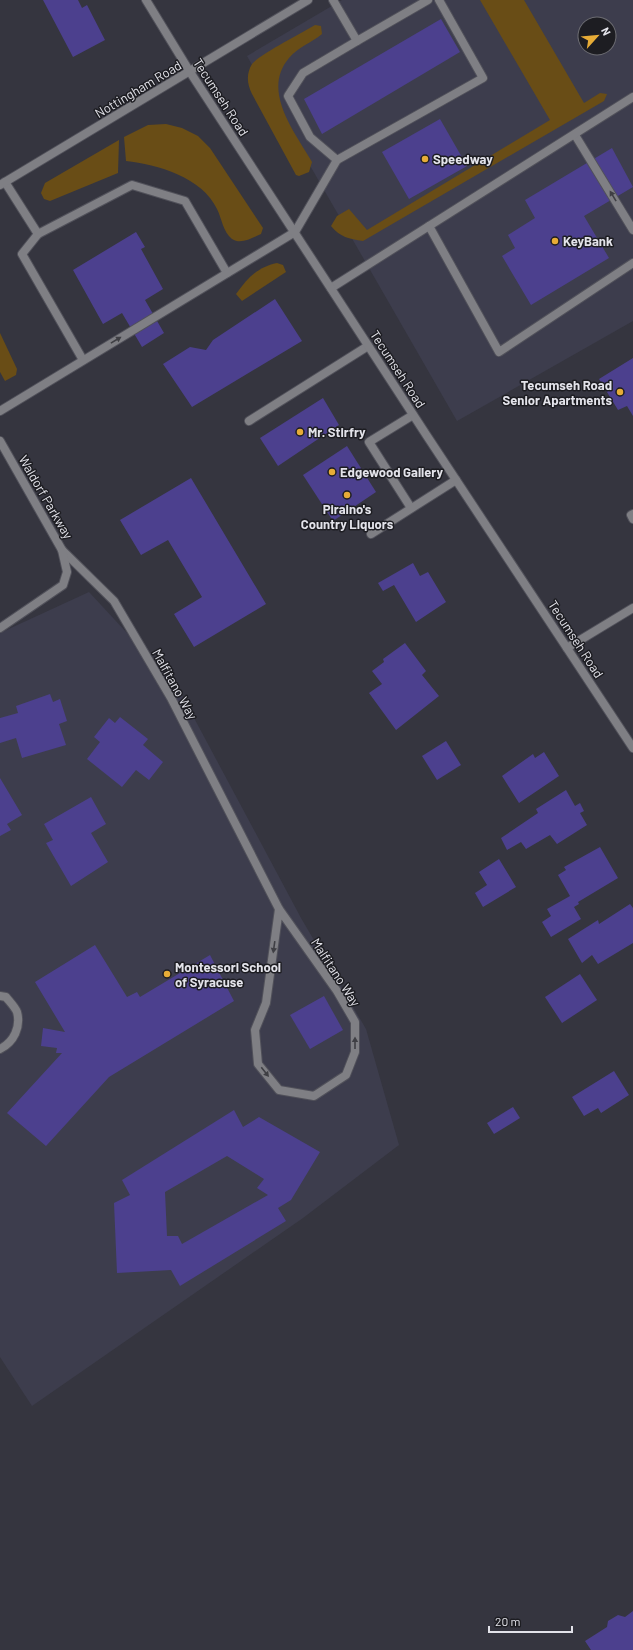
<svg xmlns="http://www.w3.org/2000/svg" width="633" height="1650" viewBox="0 0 633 1650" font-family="Barlow,sans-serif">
<rect width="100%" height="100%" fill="#35353f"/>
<g fill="#3d3d4d" fill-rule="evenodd">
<path d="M 342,0 L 633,0 L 633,321 L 457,421 L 247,56 ZM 585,24 L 609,24 L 609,48 L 585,48 Z"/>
<polygon points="89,592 178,688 301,918 366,1029 399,1145 303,1218 32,1406 0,1357 0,633"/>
</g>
<g fill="#694d16">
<path d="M 480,0 L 524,0 L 584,103 L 600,93 L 607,94 L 604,101 L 363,241 C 349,239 340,237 331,226 L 337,216 L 349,209 L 367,230 L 550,120 Z"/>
<path d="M 315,25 L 321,26 L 322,34 C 311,43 298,47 289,58 C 261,91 295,132 312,162 L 309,172 L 299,176 L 296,175 L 252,94 C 247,84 246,74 252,64 C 260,54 302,33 315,25 Z"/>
<path d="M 166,124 L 182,128 L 198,136 L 210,148 L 263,228 L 261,234 C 252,238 241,245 232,239 C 223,232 222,219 217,209 C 203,178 157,164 126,161 L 124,137 L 148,125 Z"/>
<polygon points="119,140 118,173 50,201 44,199 41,193 45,183"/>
<path d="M 277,263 L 283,265 L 286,272 L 242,301 L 236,294 C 247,279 257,267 277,263 Z"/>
<polygon points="0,333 17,369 16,375 5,381 0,372"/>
</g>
<g fill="#4c408e" fill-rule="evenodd">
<polygon points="43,0 78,0 82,8 87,5 105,40 73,57"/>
<polygon points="441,19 460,52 322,134 304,99"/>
<polygon points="440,119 467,166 409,199 382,152"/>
<polygon points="612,148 633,187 584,216 609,258 531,305 502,256 515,248 508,235 535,218 525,200"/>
<polygon points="136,232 145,247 141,249 163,289 145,300 164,333 142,347 122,313 103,324 73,270"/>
<polygon points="275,299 302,341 192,407 163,364 190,347 206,350 213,340"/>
<polygon points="633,358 633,416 627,406 618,410 599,379"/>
<polygon points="323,398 339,425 278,466 260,438"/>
<polygon points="347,446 376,492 333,521 303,475"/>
<polygon points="191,478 266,604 194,647 174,614 202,597 168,540 141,555 120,520"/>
<polygon points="413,563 420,576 428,572 446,602 416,622 394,585 383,591 378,583"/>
<polygon points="405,643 426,671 422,675 439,696 396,730 369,693 382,684 372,671 384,662 383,659"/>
<polygon points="50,694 53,702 60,699 67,721 59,724 66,745 22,758 16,738 0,743 0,718 18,713 16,706"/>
<polygon points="120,717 148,739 143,745 163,762 149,780 136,770 122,787 87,759 100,742 94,737 109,718 115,723"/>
<polygon points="446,741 461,765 437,780 422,756"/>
<polygon points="544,752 559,776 519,803 502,776 533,754 535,758"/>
<polygon points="0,778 22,815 7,824 11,830 0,836"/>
<polygon points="566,790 575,806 580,803 584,811 580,813 587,825 557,844 550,835 526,849 521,842 507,850 501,838 538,813 536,809"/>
<polygon points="91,797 106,824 91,833 108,862 71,886 46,843 53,840 44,824"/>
<polygon points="600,847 618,878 578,902 579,904 574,907 581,919 551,937 542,922 551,916 547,909 570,896 558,875 566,870 564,867"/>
<polygon points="499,859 516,887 483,907 475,893 487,885 479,872"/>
<polygon points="630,904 633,908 633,943 598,964 592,955 582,963 568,939 598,920 599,924"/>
<polygon points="95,945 127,997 137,992 140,997 210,955 234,1001 109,1077 46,1146 7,1113 62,1053 56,1053 57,1048 41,1046 43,1028 65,1032 35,982"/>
<polygon points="580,974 597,1000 562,1023 545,997"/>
<polygon points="324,996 343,1030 310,1049 290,1015"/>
<polygon points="614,1071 629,1095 601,1113 598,1108 584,1116 572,1097"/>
<polygon points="513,1107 520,1118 494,1134 487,1123"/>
<path d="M 234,1110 L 243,1127 L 259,1117 L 320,1152 L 291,1200 L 278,1208 L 286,1221 L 180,1286 L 171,1270 L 117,1273 L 114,1203 L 130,1195 L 122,1180 ZM 227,1156 L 264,1179 L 257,1188 L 268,1195 L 182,1244 L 178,1236 L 167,1236 L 165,1192 Z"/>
<polygon points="633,1611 633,1650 591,1650 585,1641 607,1627 608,1621 618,1615 625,1617"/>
</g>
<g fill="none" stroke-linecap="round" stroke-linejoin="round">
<g stroke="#51515a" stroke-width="10">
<g id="service">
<polyline points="333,0 357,41 428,0"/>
<polyline points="575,135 633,230"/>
<polyline points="337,160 310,137 288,96 303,73 357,41"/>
<polyline points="5,182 38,234 132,185 185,201 227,273"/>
<polyline points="429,226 499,352 633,263"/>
<polyline points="38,234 22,254 83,360"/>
<polyline points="331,288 633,97"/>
<polyline points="0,411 295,232 337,160 483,78 439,0"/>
<polyline points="249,421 368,346"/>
<polyline points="411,508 369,442 413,415"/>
<polyline points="371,534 456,480"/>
<polyline points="62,550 114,601 171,698 279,909 337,991 355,1022 355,1052 346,1075 314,1096 279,1090 258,1064 255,1030 266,1003 279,909"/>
<path d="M 0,996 L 6,997 C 9,1001 15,1007 17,1012 C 21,1027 14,1042 0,1049"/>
</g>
</g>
<g stroke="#51515a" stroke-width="10">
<g id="minor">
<polyline points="146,0 190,72"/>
<polyline points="0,441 62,550 67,572 63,585 0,628"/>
<polyline points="633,514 631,515 633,519"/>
<polyline points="567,648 633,608"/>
</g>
</g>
<g stroke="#51515a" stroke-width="10">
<g id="tertiary">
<polyline points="190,72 427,436 633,748"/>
<polyline points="0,185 308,0"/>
</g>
</g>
<use href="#service" stroke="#7f7f84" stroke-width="8"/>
<use href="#minor" stroke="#7f7f84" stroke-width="8"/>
<use href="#tertiary" stroke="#7f7f84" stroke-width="8"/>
</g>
<defs><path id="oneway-solid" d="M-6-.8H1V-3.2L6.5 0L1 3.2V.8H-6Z"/></defs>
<g fill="#3f3f44">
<use href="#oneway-solid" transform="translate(613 196) rotate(-121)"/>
<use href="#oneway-solid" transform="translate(116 340) rotate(-31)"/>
<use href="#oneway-solid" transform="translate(274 947) rotate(98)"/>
<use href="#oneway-solid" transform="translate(355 1043) rotate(-90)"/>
<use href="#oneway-solid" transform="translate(265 1072) rotate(52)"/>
</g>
<g fill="#e7ac37" stroke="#1d1d22" stroke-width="1.5">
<circle cx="425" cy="159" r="4"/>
<circle cx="555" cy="241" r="4"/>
<circle cx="620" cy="392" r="4"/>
<circle cx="300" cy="432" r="4"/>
<circle cx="332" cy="472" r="4"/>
<circle cx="347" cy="495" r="4"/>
<circle cx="167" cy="974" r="4"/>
</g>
<g text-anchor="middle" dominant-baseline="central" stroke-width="3" stroke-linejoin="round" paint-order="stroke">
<g font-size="13" fill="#e3e3ea" stroke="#1d1d22">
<text transform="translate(138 89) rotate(-31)">Nottingham Road</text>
<text transform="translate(221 97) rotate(57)">Tecumseh Road</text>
<text transform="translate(398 369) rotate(57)">Tecumseh Road</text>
<text transform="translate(46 497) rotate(60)">Waldorf Parkway</text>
<text transform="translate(576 639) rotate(57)">Tecumseh Road</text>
<text transform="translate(175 684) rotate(61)">Malfitano Way</text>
<text transform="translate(336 972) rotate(57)">Malfitano Way</text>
</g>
<g font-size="13" font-weight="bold" fill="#e3e3ea" stroke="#1d1d22" text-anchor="start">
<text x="433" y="159">Speedway</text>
<text x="563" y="241">KeyBank</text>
<text x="612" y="385" text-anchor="end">Tecumseh Road<tspan x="612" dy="15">Senior Apartments</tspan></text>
<text x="308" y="432">Mr. Stirfry</text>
<text x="340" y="472">Edgewood Gallery</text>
<text x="347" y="509" text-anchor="middle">Piraino's<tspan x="347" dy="15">Country Liquors</tspan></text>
<text x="175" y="967">Montessori School<tspan x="175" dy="15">of Syracuse</tspan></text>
</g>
</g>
<g transform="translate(597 36) rotate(63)"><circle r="19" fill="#1d1d22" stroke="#6c6c72"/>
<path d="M0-3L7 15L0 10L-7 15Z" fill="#e7ac37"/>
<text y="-6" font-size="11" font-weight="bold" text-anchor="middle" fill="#e3e3ea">N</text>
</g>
<path d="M489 1626v6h83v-6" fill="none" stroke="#e3e3ea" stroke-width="2"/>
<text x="495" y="1626" font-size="12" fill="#e3e3ea" stroke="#1d1d22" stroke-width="3" paint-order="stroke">20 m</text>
</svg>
